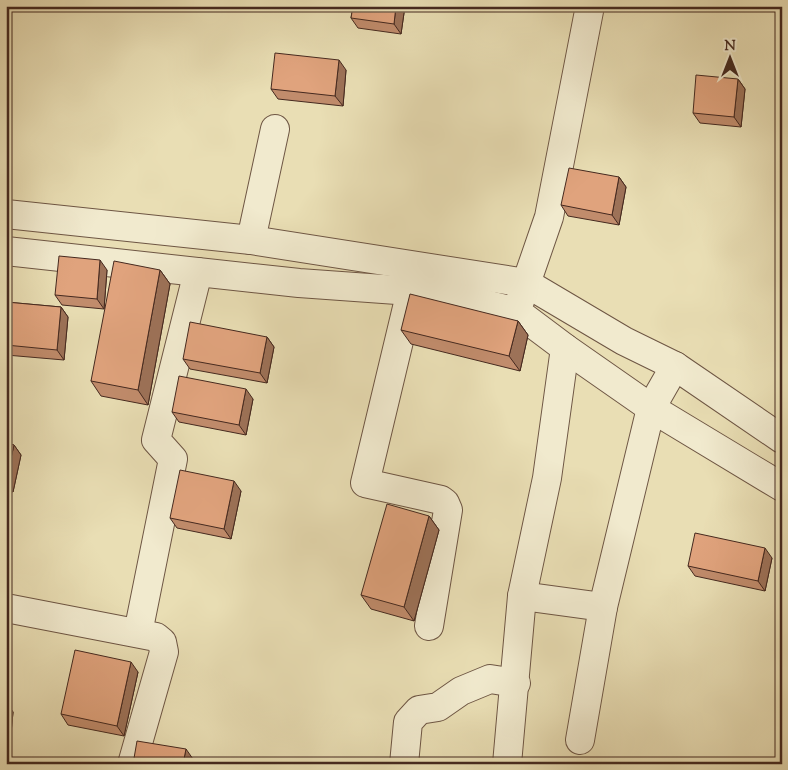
<svg xmlns="http://www.w3.org/2000/svg" width="788" height="770" viewBox="0 0 788 770" font-family="'Sorts Mill Goudy',serif">
<rect width="100%" height="100%" fill="#e9deb4"/>
<filter id="stains"><feTurbulence type="fractalNoise" baseFrequency=".004" numOctaves="4"/><feColorMatrix values="0 0 0 0 .2 0 0 0 0 .09 0 0 0 0 .02 0 0 0 .5 -.17"/></filter>
<radialGradient id="worn" r=".72"><stop offset=".6" stop-color="#630" stop-opacity="0"/><stop offset="1" stop-color="#630" stop-opacity=".3"/></radialGradient>
<g fill="none" stroke-linecap="round" stroke-linejoin="round">
<g stroke="#6e5644" stroke-width="30">
<g id="street">
<polyline points="6,214 251,240 526,283 624,341 675,366 782,439"/>
<polyline points="251,240 275,129"/>
<polyline points="6,251 299,283 411,291 473,301 517,312 565,348 651,408 782,487"/>
<polyline points="410,295 365,483 441,500 445,503 448,510 429,626"/>
<polyline points="520,301 549,217 590,6"/>
<polyline points="522,596 603,607"/>
<polyline points="6,608 156,637 162,642 164,652 132,764"/>
<polyline points="138,633 173,459 156,440 198,272"/>
<polyline points="580,740 603,607 651,408 675,366"/>
<polyline points="404,764 408,722 419,710 438,707 461,691 490,679 516,683"/>
<polyline points="507,764 522,596 547,478 565,348"/>
</g>
</g>
<use href="#street" stroke="#f1eace" stroke-width="28"/>
</g>
<g fill="#c18c6c" stroke="#45291f">
<polygon points="353,6 405,6 401,34 358,28 351,18"/>
<polygon points="346,70 343,106 278,99 271,89"/>
<polygon points="738,79 745,89 741,127 700,123 693,113"/>
<polygon points="619,177 626,187 619,225 568,216 561,205"/>
<polygon points="107,270 104,309 62,305 55,295"/>
<polygon points="160,270 170,284 148,405 101,396 91,381"/>
<polygon points="6,302 61,307 68,317 64,360 6,355"/>
<polygon points="518,321 528,335 520,371 411,344 401,330"/>
<polygon points="267,337 274,347 267,383 190,369 183,359"/>
<polygon points="253,399 246,435 179,422 172,412"/>
<polygon points="6,443 14,445 21,455 13,492 6,491"/>
<polygon points="241,491 231,539 177,528 170,518"/>
<polygon points="429,516 439,530 414,621 371,609 361,595"/>
<polygon points="772,558 765,591 695,576 688,566"/>
<polygon points="138,672 124,736 68,725 61,714"/>
<polygon points="6,702 13,712 10,744 6,744"/>
</g>
<g fill="#9d7258" stroke="#45291f">
<polygon points="396,6 405,6 401,34 394,24"/>
<polygon points="339,60 346,70 343,106 335,96"/>
<polygon points="738,79 745,89 741,127 734,117"/>
<polygon points="619,177 626,187 619,225 612,215"/>
<polygon points="100,260 107,270 104,309 97,299"/>
<polygon points="160,270 170,284 148,405 138,390"/>
<polygon points="61,307 68,317 64,360 57,350"/>
<polygon points="518,321 528,335 520,371 509,356"/>
<polygon points="267,337 274,347 267,383 260,373"/>
<polygon points="246,389 253,399 246,435 239,425"/>
<polygon points="14,445 21,455 13,492 6,483 6,480"/>
<polygon points="234,481 241,491 231,539 224,529"/>
<polygon points="429,516 439,530 414,621 404,607"/>
<polygon points="765,548 772,558 765,591 758,581"/>
<polygon points="131,662 138,672 124,736 117,726"/>
<polygon points="6,702 13,712 10,744 6,739"/>
<polygon points="186,749 193,759 192,764 183,764"/>
</g>
<g fill="#e0a37d" stroke="#45291f">
<polygon points="353,6 396,6 394,24 351,18"/>
<polygon points="275,53 339,60 335,96 271,89"/>
<polygon points="696,75 738,79 734,117 693,113"/>
<polygon points="569,168 619,177 612,215 561,205"/>
<polygon points="59,256 100,260 97,299 55,295"/>
<polygon points="114,261 160,270 138,390 91,381"/>
<polygon points="410,294 518,321 509,356 401,330"/>
<polygon points="6,302 61,307 57,350 6,345"/>
<polygon points="190,322 267,337 260,373 183,359"/>
<polygon points="179,376 246,389 239,425 172,412"/>
<polygon points="6,443 14,445 6,480"/>
<polygon points="180,470 234,481 224,529 170,518"/>
<polygon points="387,504 429,516 404,607 361,595"/>
<polygon points="695,533 765,548 758,581 688,566"/>
<polygon points="75,650 131,662 117,726 61,714"/>
<polygon points="137,741 186,749 183,764 133,764"/>
</g>
<rect width="788" height="770" fill="none" stroke="#e9deb4" stroke-width="25"/>
<rect x="8" y="8" width="773" height="755" fill="none" stroke="#45291f" stroke-width="2.5"/>
<rect x="12" y="12" width="763" height="745" fill="none" stroke="#45291f"/>
<g transform="translate(730 58)" stroke="#f1eace" stroke-width="4" paint-order="stroke">
<path d="M0-4L9 19L0 12L-9 19Z" fill="#45291f"/>
<text y="-8" font-size="14" font-weight="bold" text-anchor="middle" fill="#45291f">N</text>
</g>
<rect width="100%" height="100%" filter="url(#stains)"/>
<rect width="100%" height="100%" fill="url(#worn)"/>
</svg>
